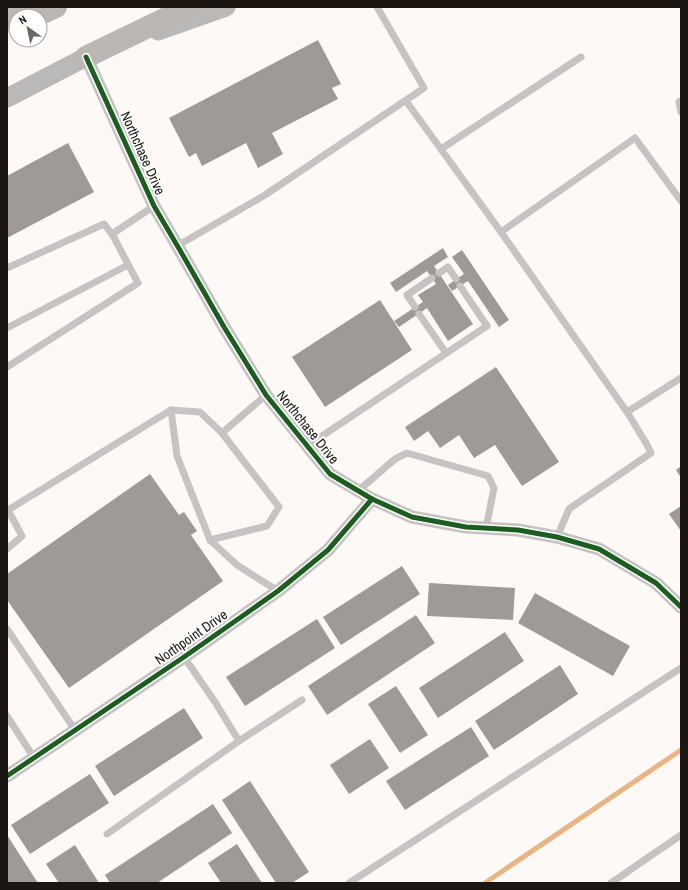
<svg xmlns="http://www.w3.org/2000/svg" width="688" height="890" viewBox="0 0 688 890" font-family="'Archivo Narrow',sans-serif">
<rect width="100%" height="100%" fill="#fcf9f7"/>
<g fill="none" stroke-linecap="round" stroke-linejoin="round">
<polyline stroke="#e9b683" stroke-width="5" points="485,883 681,750"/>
</g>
<g fill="#9d9a97">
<polygon points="318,40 341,84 332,88 338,99 272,133 283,154 258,168 246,143 202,166 196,153 189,157 169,118"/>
<polygon points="68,143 94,192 7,238 7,176"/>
<polygon points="443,248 448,257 434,266 473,324 448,341 427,308 399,327 394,321 423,302 418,295 436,284 427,271 396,292 390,283"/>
<polygon points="462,250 509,320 499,327 468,281 452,291 448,285 464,274 452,257"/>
<polygon points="380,300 412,350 325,407 292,357"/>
<polygon points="496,367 559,462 522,486 495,445 474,458 459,435 440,448 428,431 414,441 405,427"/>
<polygon points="681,466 681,478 676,470"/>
<polygon points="150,474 179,515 184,512 197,531 191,535 223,581 69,688 7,600 7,574"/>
<polygon points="681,506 681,531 669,514"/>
<polygon points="402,566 420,594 341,645 323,617"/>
<polygon points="429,583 515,588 513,620 427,616"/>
<polygon points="535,593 630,646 613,676 518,623"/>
<polygon points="416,615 435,643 327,715 308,686"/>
<polygon points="317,619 335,648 245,706 226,677"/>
<polygon points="505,632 524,661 438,718 419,688"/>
<polygon points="560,665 578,694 494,750 475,721"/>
<polygon points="396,686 428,735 400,753 368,704"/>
<polygon points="184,708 203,738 114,796 95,766"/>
<polygon points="471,727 489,756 405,810 386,781"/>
<polygon points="370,739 389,768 349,794 330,765"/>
<polygon points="90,774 109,803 30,854 11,825"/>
<polygon points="250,781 309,872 292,883 276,883 222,800"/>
<polygon points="213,804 232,833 157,883 110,883 105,875"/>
<polygon points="7,835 38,883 7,883"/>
<polygon points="237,844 262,883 221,883 208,863"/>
<polygon points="75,845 99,883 59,883 46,864"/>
</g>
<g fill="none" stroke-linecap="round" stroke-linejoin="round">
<g stroke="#c6c3c2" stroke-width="7">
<polyline points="406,101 501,232 627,412 646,443 651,453 569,509 557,537"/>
<polyline points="681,101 679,102 681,112"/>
<polyline points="441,149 581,57"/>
<polyline points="501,232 635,138 681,201"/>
<polyline points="112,234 154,206"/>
<polyline points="177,246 265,195 424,88 377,7"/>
<polyline points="7,268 104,224 112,234 138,283 7,367"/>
<polyline points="439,273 448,267 456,279"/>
<polyline points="415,307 407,295 432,278"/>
<polyline points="419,314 446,353"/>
<polyline points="7,328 128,265"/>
<polyline points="171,410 177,456 210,540 237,565 278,591"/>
<polyline points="627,412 681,378"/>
<polyline points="222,433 266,395"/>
<polyline points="307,446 487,326 460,286"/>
<polyline points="358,491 395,459 407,453 488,476 494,488 486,528"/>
<polyline points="7,549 22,536 8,510 171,410 200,412 222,433 279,507 267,526 210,540"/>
<polyline points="7,629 75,730"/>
<polyline points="7,716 34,758"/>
<polyline points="239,741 302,700"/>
<polyline points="107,834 239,741 215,702 184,657"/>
<polyline points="349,883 681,668"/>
<polyline points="611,883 681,835"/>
</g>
<g stroke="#c6c3c2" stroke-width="13">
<polyline points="86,57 154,206 181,252 224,327 266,395 330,474 372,499 412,517 466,527 518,530 557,537 599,549 656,583 681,607"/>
<polyline points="7,776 184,657 278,591 328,550 372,499"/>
</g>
<g stroke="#bbb9b7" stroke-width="19">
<polyline points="158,31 226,7"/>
<polyline points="7,98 86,57 99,52"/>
</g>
<g stroke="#bab7b4" stroke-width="22">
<polyline points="36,16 56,7"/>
<polyline points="7,20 36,7"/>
<polyline points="86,57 189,7"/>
</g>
<g stroke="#fff" stroke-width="8">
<g id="cycleway">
<polyline points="86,57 154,206 181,252 224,327 266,395 330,474 372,499 412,517 466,527 518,530 557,537 599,549 656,583 681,607"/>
<polyline points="7,776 184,657 278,591 328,550 372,499"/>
</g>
</g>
<use href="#cycleway" stroke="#1b5e20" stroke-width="5"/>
</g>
<g text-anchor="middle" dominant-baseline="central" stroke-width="4" stroke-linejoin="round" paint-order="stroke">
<g font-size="14" fill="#1b1612" stroke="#fff">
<text transform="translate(143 153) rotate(66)">Northchase Drive</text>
<text transform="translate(308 427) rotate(51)">Northchase Drive</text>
<text transform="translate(191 637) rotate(-35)">Northpoint Drive</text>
</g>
</g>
<rect width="688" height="890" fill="none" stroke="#1b1612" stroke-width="16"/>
<g transform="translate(28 28) rotate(327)"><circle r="19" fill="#ffffff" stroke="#a4a2a0"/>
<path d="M0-3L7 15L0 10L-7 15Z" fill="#6a6562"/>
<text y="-6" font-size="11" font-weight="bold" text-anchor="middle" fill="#1b1612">N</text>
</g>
</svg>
